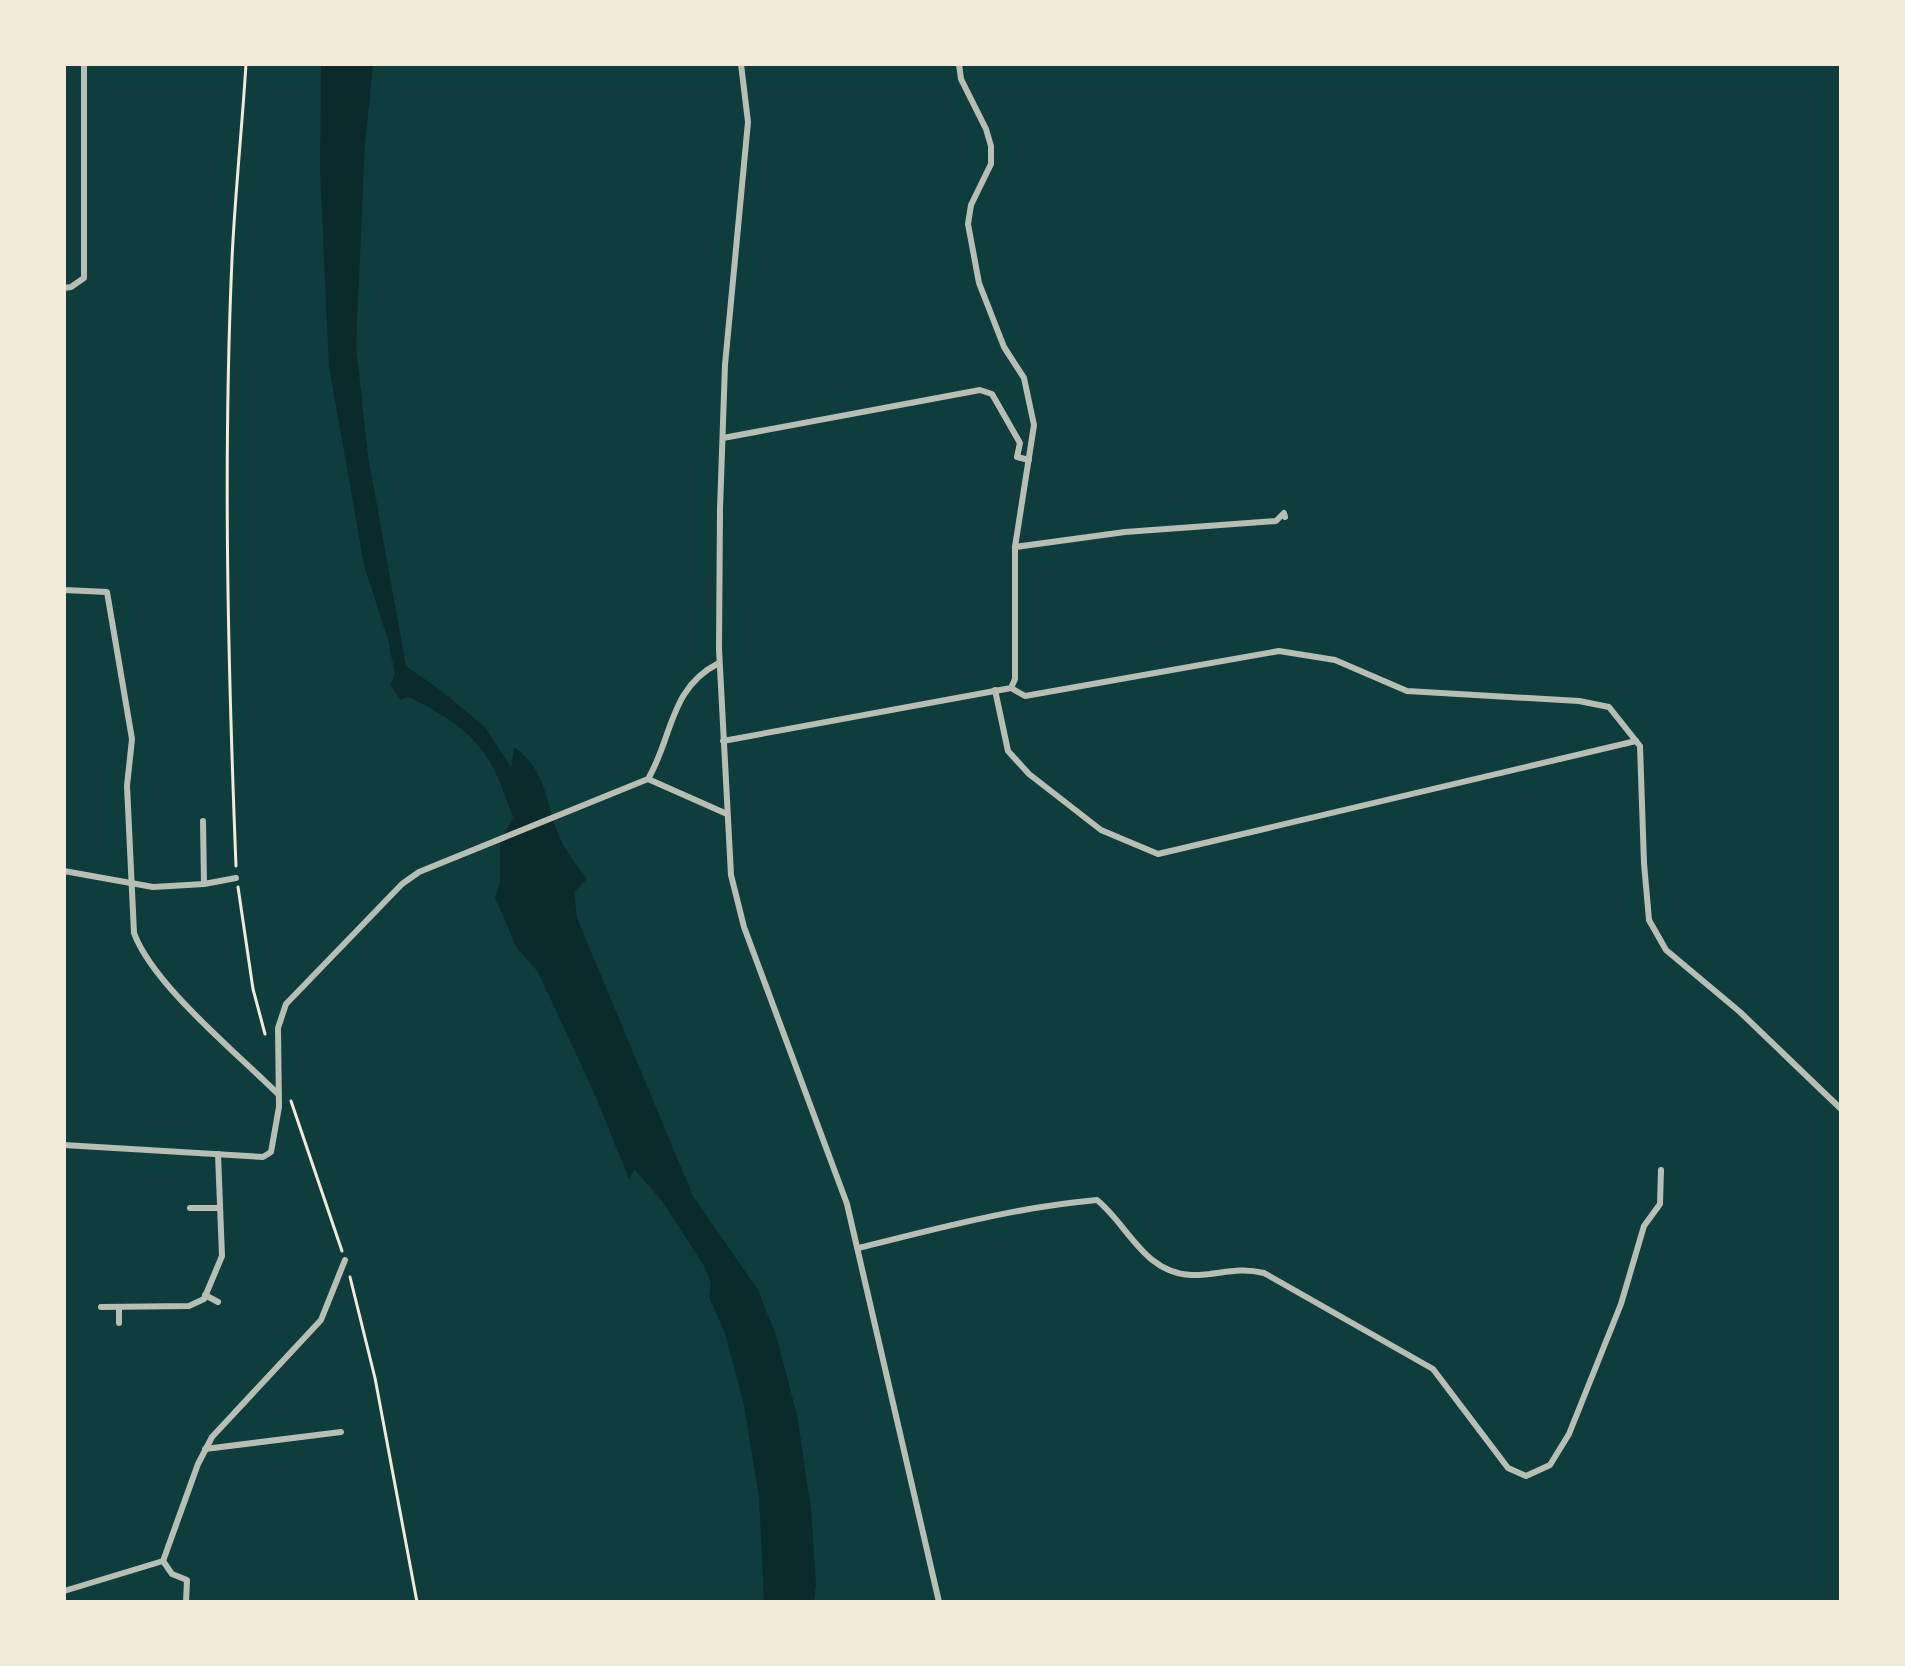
<svg xmlns="http://www.w3.org/2000/svg" width="1905" height="1666" viewBox="0 0 1905 1666" font-family="'Space Grotesk',sans-serif">
<rect width="100%" height="100%" fill="#0f3d3e"/>
<path fill="#0a2a2b" d="M 321,65 L 373,65 L 365,144 L 356,346 L 368,456 L 406,666 L 443,692 L 485,727 L 511,767 L 514,747 C 551,774 544,809 563,844 C 569,856 579,868 587,879 L 574,892 L 577,918 L 693,1196 L 758,1290 L 776,1335 L 797,1415 L 811,1509 L 816,1585 L 814,1601 L 764,1601 L 759,1497 L 744,1405 L 725,1333 L 709,1297 L 711,1282 L 703,1264 L 662,1201 L 634,1169 L 629,1179 L 596,1097 L 538,972 L 517,948 L 495,898 L 500,883 L 500,843 L 513,818 C 489,746 475,731 407,696 L 401,700 L 390,685 L 395,674 L 388,640 L 364,565 L 329,366 L 320,171 Z"/>
<g fill="none" stroke-linecap="round" stroke-linejoin="round">
<g stroke="#f1e9da" stroke-width="3">
<path d="M 236,866 C 228,664 223,461 232,259 C 235,194 242,129 246,64"/>
<polyline points="238,887 253,989 265,1034"/>
<polyline points="291,1101 342,1251"/>
<polyline points="350,1277 375,1378 417,1602"/>
</g>
<g stroke="#b8beb3" stroke-width="6">
<polyline points="741,64 748,122 725,365 720,509 719,649 731,875 744,927 847,1204 939,1602"/>
<polyline points="64,288 71,287 84,278 84,64"/>
<polyline points="723,438 980,390 992,394 1020,443 1017,457 1029,460"/>
<polyline points="1015,547 1125,532 1276,521 1284,513 1285,517"/>
<path d="M 64,590 L 107,592 L 132,739 L 127,786 L 134,933 C 153,985 237,1053 278,1094"/>
<polyline points="1011,688 1025,696 1279,651 1335,660 1407,691 1579,701 1609,707 1640,746 1644,863 1649,920 1666,950 1740,1012 1840,1108"/>
<polyline points="995,690 1008,751 1029,774 1101,830 1158,854 1636,741"/>
<polyline points="723,741 1011,688 1015,679 1015,547 1034,425 1024,378 1004,347 979,283 968,224 971,205 991,164 991,146 986,129 961,79 959,64"/>
<polyline points="648,779 727,814"/>
<polyline points="64,871 153,887 204,884 203,821"/>
<polyline points="204,884 236,878"/>
<path d="M 64,1145 L 263,1157 L 271,1152 L 279,1107 L 278,1028 L 286,1004 L 402,884 L 419,872 L 648,779 C 673,737 669,688 719,663"/>
<polyline points="190,1208 220,1208"/>
<path d="M 858,1248 C 936,1229 1016,1207 1097,1200 C 1128,1225 1144,1273 1191,1275 C 1218,1276 1234,1266 1264,1273 L 1433,1369 L 1508,1468 L 1526,1476 L 1550,1465 L 1569,1434 L 1621,1304 L 1644,1226 L 1660,1204 L 1661,1170"/>
<polyline points="205,1295 218,1302"/>
<polyline points="101,1307 189,1306 204,1299 222,1256 218,1154"/>
<polyline points="119,1307 119,1323"/>
<polyline points="205,1449 341,1432"/>
<polyline points="163,1561 172,1574 187,1580 186,1602"/>
<polyline points="64,1591 163,1561 198,1464 212,1437 321,1320 345,1260"/>
</g>
</g>
<rect width="1905" height="1666" fill="none" stroke="#f1e9da" stroke-width="132"/>
</svg>
